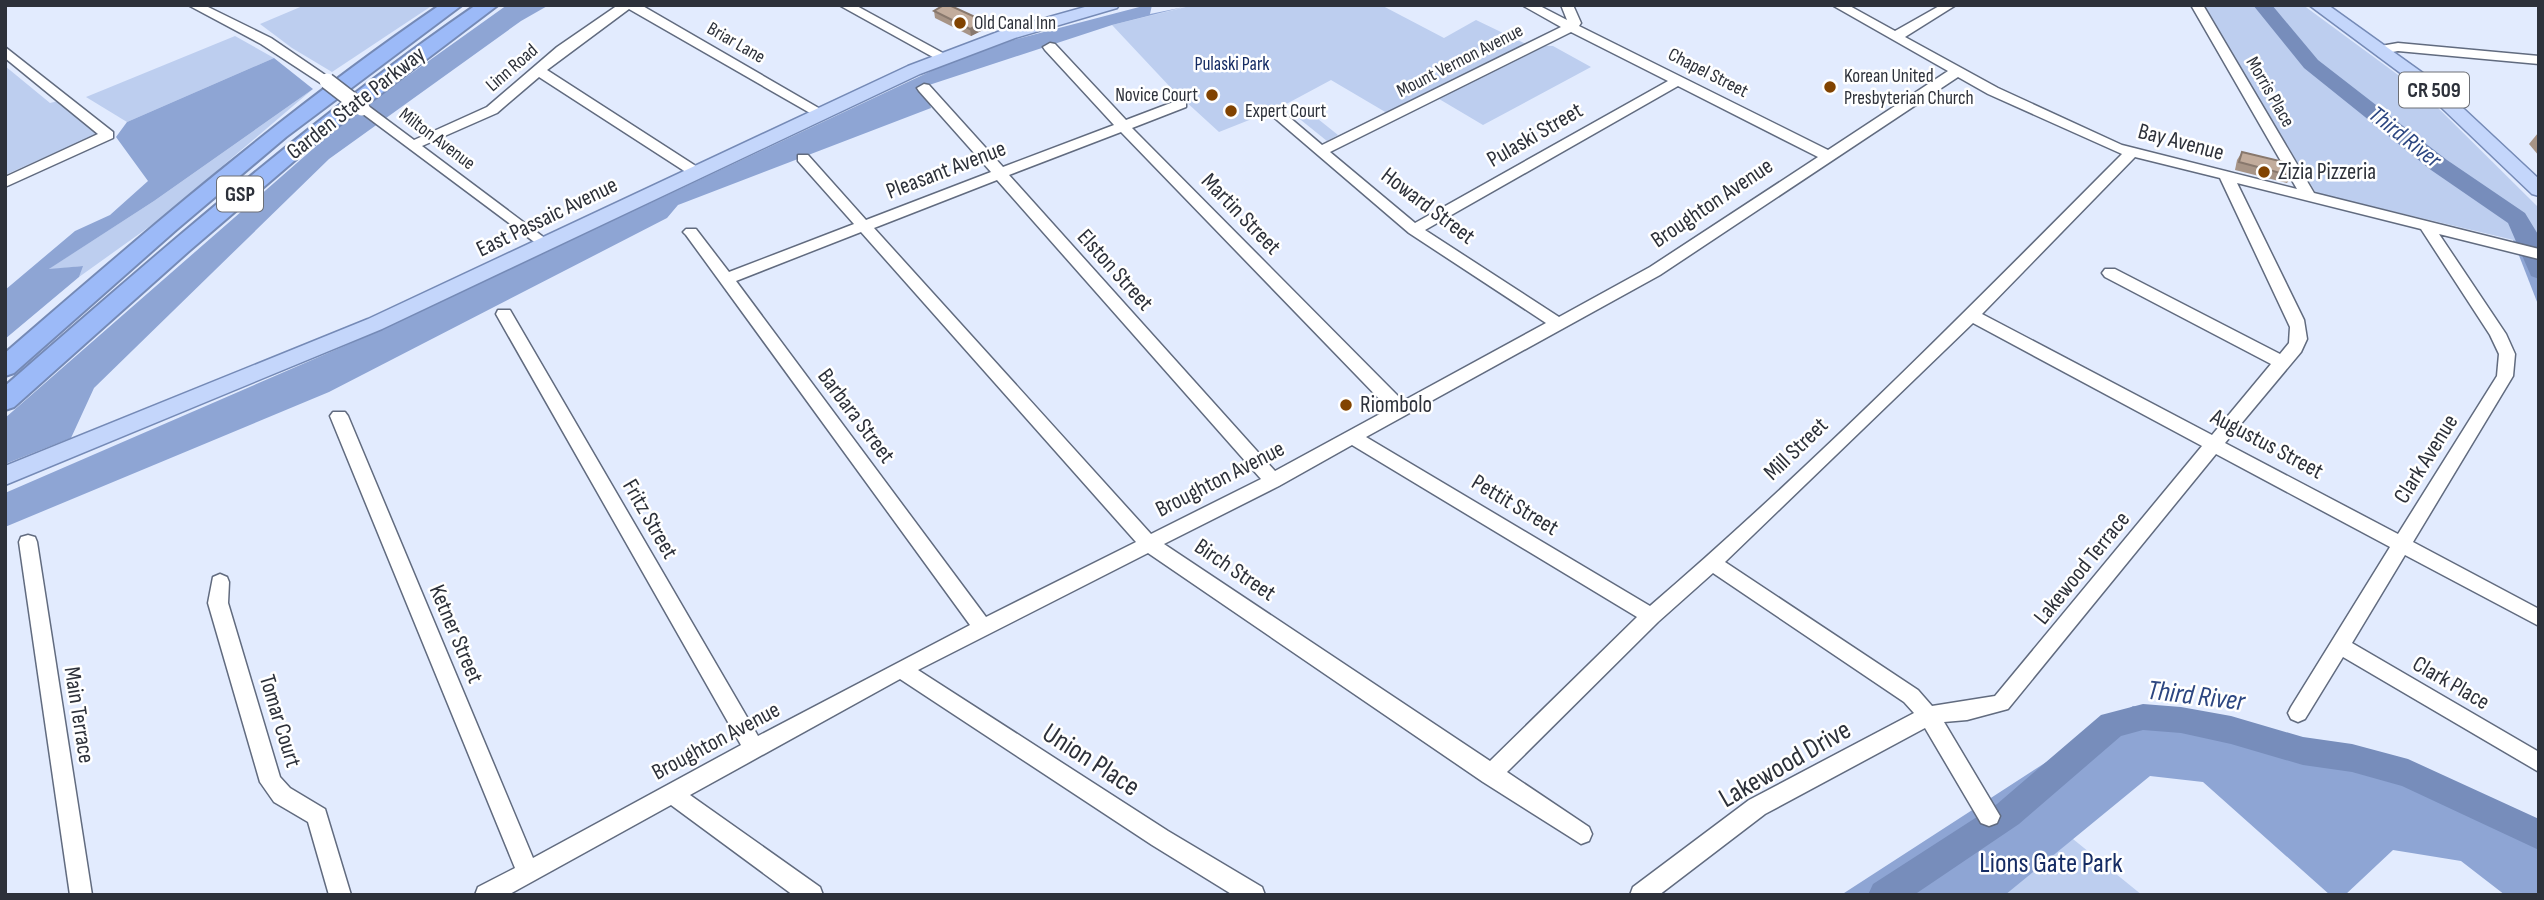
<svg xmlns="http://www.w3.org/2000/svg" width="2544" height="900" viewBox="0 0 2544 900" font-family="'Sofia Sans Condensed',sans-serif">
<rect width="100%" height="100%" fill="#e2ebfe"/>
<g fill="#bdceef">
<polygon points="305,5 433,5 332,72 292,48 260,24"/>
<polygon points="1194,5 1381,5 1444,38 1476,20 1528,45 1553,46 1591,67 1483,125 1429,93 1387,113 1331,80 1277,109 1219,132 1172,89 1112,25"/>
<polygon points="2202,5 2303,5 2424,94 2539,208 2539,246 2316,193"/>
<polygon points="235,36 274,58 127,122 86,97"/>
<polygon points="5,66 50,103 58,101 99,133 5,175"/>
<polygon points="313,89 160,219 79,277 82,266 47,270 154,201"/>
<polygon points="1303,107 1338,135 1327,141 1291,112"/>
<polygon points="2052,822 2142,895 1957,895"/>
</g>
<g fill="#8ea5d4">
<polygon points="507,5 549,5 521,21 329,159 94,388 71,438 5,464 5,418 346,120"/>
<polygon points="1147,5 1152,5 1150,14 1184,7 1112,25 926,86 931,108 678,205 667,218 329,392 5,527 5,493 365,337 944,65 1013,40"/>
<polygon points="274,58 313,89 154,201 49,269 83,266 79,277 5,339 5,290 75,231 110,215 148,181 116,137 127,122"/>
<polygon points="2513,240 2539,246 2539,307"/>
<polygon points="2133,706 2398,757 2539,824 2539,895 2505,895 2461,861 2393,850 2345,895 2330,895 2203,782 2150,776 2005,895 1841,895"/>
</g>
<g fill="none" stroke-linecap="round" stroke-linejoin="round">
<g fill="#778dbb" fill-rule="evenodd">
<polygon points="2253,5 2272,5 2318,60 2447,160 2525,213 2539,236 2539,279 2531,276 2508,223 2431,170 2304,68"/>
<polygon points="2143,704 2181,707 2231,716 2303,737 2352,744 2408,759 2539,819 2539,850 2402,786 2352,772 2303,765 2231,744 2181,733 2143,730 2121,736 2019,824 1914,895 1868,895 1873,884 1997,804 2101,715"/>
</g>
<g stroke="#616b7f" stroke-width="3">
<g id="minor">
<polygon points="188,5 204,5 271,38 334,81 327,85 322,84 261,44"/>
<polygon points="618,5 641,5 829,114 822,118 817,117 629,9 547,70 702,170 704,173 702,176 692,176 539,77 497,113 422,146 550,242 553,245 550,248 545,250 355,108 357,105 367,105 414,140 487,107 557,47"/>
<polygon points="839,5 855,5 952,58 950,61 940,61"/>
<path d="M 1522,5 L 1538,5 L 1567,20 L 1561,5 L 1573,5 L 1581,23 L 1579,26 L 1828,150 L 1948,71 L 1832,5 L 1848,5 L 1895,31 L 1941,5 L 1956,5 L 1905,37 L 1998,88 L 2122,145 L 2297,189 L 2191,5 L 2203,5 L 2314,193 L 2539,249 L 2539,259 L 2439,234 L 2506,334 L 2515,354 L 2513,376 L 2413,542 L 2539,609 L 2539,626 L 2405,555 L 2352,643 L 2539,752 L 2539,772 L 2343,657 L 2305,719 L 2298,722 L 2291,719 L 2288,713 L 2291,707 L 2390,547 L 2216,454 L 2008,709 L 1967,720 L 1944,722 L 2000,816 L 1997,823 L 1989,826 L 1981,823 L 1925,728 L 1765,814 L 1659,895 L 1630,895 L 1633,887 L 1749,800 L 1914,713 L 1904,702 L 1713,573 L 1658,622 L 1507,772 L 1589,827 L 1592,834 L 1589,841 L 1581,844 L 1483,782 L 1148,553 L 918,670 L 1168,831 L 1262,887 L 1265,895 L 1233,895 L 1152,845 L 900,679 L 690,795 L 820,887 L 823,895 L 793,895 L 671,805 L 508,895 L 475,895 L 478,887 L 515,868 L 330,416 L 333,412 L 345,412 L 348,416 L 533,858 L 741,745 L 496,314 L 498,310 L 510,310 L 758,736 L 970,625 L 686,235 L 683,232 L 686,229 L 696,229 L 729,272 L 854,224 L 798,161 L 798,155 L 808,155 L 866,220 L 991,172 L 919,91 L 917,88 L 924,84 L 929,85 L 1003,167 L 1114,125 L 1045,50 L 1043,47 L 1050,43 L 1055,44 L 1126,120 L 1176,101 L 1186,101 L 1186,107 L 1132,128 L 1403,401 L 1546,323 L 1409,233 L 1270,114 L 1277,110 L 1282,111 L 1322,145 L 1561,27 ZM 1571,32 L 1668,81 L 1415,223 L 1330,152 ZM 1958,77 L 1988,94 L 2122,154 C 1969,308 1815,464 1650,606 L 1366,437 L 1660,275 ZM 1678,86 L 1818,157 L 1650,267 L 1559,317 L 1425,230 ZM 1121,132 L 1389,409 L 1275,471 L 1009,175 ZM 2135,157 L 2220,178 L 2290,327 L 2289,343 L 2280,354 L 2115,269 L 2105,269 L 2102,273 L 2105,277 L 2271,364 L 2212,435 L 1982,314 ZM 997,180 L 1261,479 L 1151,534 L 874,228 ZM 2237,183 L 2421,229 L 2490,335 L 2499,354 L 2497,376 L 2398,534 L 2225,443 L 2301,352 L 2307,339 L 2304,320 ZM 861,232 L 1136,542 L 986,617 L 736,281 ZM 1973,323 L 2202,446 L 1995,696 L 1932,706 L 1918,690 L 1725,562 ZM 1352,445 L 1637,617 L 1490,761 L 1164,544 L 1279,486 Z"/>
<polygon points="2398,43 2539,56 2539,64 2398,51 2380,54 2373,50 2375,47"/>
<polygon points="5,47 113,132 113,138 5,187 5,177 98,134 5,58"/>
<polygon points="28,535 35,537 37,542 92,895 70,895 19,542 21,537"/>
<polygon points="220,574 227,577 229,582 228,603 280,777 290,788 325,809 351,895 329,895 308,822 274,802 260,782 208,603 213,577"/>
</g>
</g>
<g stroke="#758ab6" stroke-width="3">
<g id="major">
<polygon points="1092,5 1119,5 1117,8 1015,38 920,74 382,329 5,485 5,466 368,319 908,66 1003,30"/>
<polygon points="2309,5 2328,5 2434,81 2539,179 2539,196 2532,194 2422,89"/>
</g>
</g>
<g stroke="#758ab6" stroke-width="4">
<g id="highway">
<path d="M 440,5 L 462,5 L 286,137 L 176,230 L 14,373 L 5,376 L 5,353 C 146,231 286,110 440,5 Z"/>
<path d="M 476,5 L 498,5 L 308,149 L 189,251 L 14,407 L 5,410 L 5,386 C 158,253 309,120 476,5 Z"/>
</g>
</g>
<use href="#minor" fill="#fff" fill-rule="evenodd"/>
<use href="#major" fill="#c4d6fb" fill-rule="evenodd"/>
<use href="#highway" fill="#9cbaf8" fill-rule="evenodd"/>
<g stroke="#616b7f" stroke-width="18" stroke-linecap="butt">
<polyline id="minor-bridge" points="327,81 362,108"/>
</g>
<use href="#minor-bridge" stroke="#fff" stroke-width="15"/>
</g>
<g fill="#a79486">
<polygon points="934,11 984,21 985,29 971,36 935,18"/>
<polygon points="2538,133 2539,133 2539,156 2529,144"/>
<polygon points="2242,152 2292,176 2287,183 2235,170 2237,160"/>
</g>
<polygon fill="#88786d" points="984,21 985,29 971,36 970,29"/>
<g fill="#c2ac9c" stroke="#88786d" stroke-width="2">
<polygon points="944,5 949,5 984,21 970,29 934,11"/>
<polygon points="2242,152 2284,162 2292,176 2239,162"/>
</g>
<g fill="#814301" stroke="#fff" stroke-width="2.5">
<circle cx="960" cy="23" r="7"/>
<circle cx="1830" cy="87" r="7"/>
<circle cx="1212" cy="95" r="7"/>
<circle cx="1231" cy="111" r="7"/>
<circle cx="2264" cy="172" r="7"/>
<circle cx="1346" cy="405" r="7"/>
</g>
<g text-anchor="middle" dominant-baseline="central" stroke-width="5" stroke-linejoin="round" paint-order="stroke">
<g font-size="19" fill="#2d313a" stroke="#fff" text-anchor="start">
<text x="974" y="23">Old Canal Inn</text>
<text x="1844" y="76">Korean United<tspan x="1844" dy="22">Presbyterian Church</tspan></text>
<text x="1198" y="95" text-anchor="end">Novice Court</text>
<text x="1245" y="111">Expert Court</text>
</g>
<g font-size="19" fill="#2d313a" stroke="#fff">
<text transform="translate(736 43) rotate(30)">Briar Lane</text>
<text transform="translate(1460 61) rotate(-27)">Mount Vernon Avenue</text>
<text transform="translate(512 68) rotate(-41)">Linn Road</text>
<text transform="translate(1708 73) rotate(27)">Chapel Street</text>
<text transform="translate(2270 92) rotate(60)">Morris Place</text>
<text transform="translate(437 139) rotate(37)">Milton Avenue</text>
</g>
<g font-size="19" fill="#152c64" stroke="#fff">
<text x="1232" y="64">Pulaski Park</text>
</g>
<g fill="#fff" stroke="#6c6f75" stroke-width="2">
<rect x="2399" y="72.5" width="70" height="35" rx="5"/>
<rect x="217" y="176.5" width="46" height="35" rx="5"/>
</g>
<g font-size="21" font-weight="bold" fill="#2d313a">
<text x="2434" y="90">CR 509</text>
<text x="240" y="194">GSP</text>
</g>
<g font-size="23" fill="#2d313a" stroke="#fff">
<text transform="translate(356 103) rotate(-38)">Garden State Parkway</text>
<text transform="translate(1535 135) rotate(-30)">Pulaski Street</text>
<text transform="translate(2181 142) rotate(15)">Bay Avenue</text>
<text transform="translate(946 170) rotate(-21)">Pleasant Avenue</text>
<text transform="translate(1712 203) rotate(-34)">Broughton Avenue</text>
<text transform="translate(1428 206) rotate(37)">Howard Street</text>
<text transform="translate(1241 214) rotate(46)">Martin Street</text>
<text transform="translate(547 217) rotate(-26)">East Passaic Avenue</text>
<text transform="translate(1115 270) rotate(48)">Elston Street</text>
<text transform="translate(856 416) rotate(53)">Barbara Street</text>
<text transform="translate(2267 444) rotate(28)">Augustus Street</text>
<text transform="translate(1796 449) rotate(-44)">Mill Street</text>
<text transform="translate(2426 459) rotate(-58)">Clark Avenue</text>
<text transform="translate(1220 479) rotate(-27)">Broughton Avenue</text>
<text transform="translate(1515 505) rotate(31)">Pettit Street</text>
<text transform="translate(650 519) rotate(60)">Fritz Street</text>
<text transform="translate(2082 568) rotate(-51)">Lakewood Terrace</text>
<text transform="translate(1235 570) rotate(34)">Birch Street</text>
<text transform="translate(456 634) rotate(67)">Ketner Street</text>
<text transform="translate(2451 683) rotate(30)">Clark Place</text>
<text transform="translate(79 715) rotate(81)">Main Terrace</text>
<text transform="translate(280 721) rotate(73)">Tomar Court</text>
<text transform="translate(716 741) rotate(-28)">Broughton Avenue</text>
</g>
<g font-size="23" fill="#2d313a" stroke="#fff" text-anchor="start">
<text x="2278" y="172">Zizia Pizzeria</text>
<text x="1360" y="405">Riombolo</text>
</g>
<g font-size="24" font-style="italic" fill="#2c4681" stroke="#fff">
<text transform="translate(2405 137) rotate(38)">Third River</text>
</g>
<g font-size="28" font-style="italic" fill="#2c4681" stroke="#fff">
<text transform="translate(2196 696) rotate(7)">Third River</text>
</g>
<g font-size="28" fill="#2d313a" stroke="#fff">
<text transform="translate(1091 760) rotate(33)">Union Place</text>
<text transform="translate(1785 764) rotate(-30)">Lakewood Drive</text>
</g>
<g font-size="28" fill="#152c64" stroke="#fff">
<text x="2051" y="863">Lions Gate Park</text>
</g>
</g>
<rect width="2544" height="900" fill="none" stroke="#2d313a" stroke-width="14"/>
</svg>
